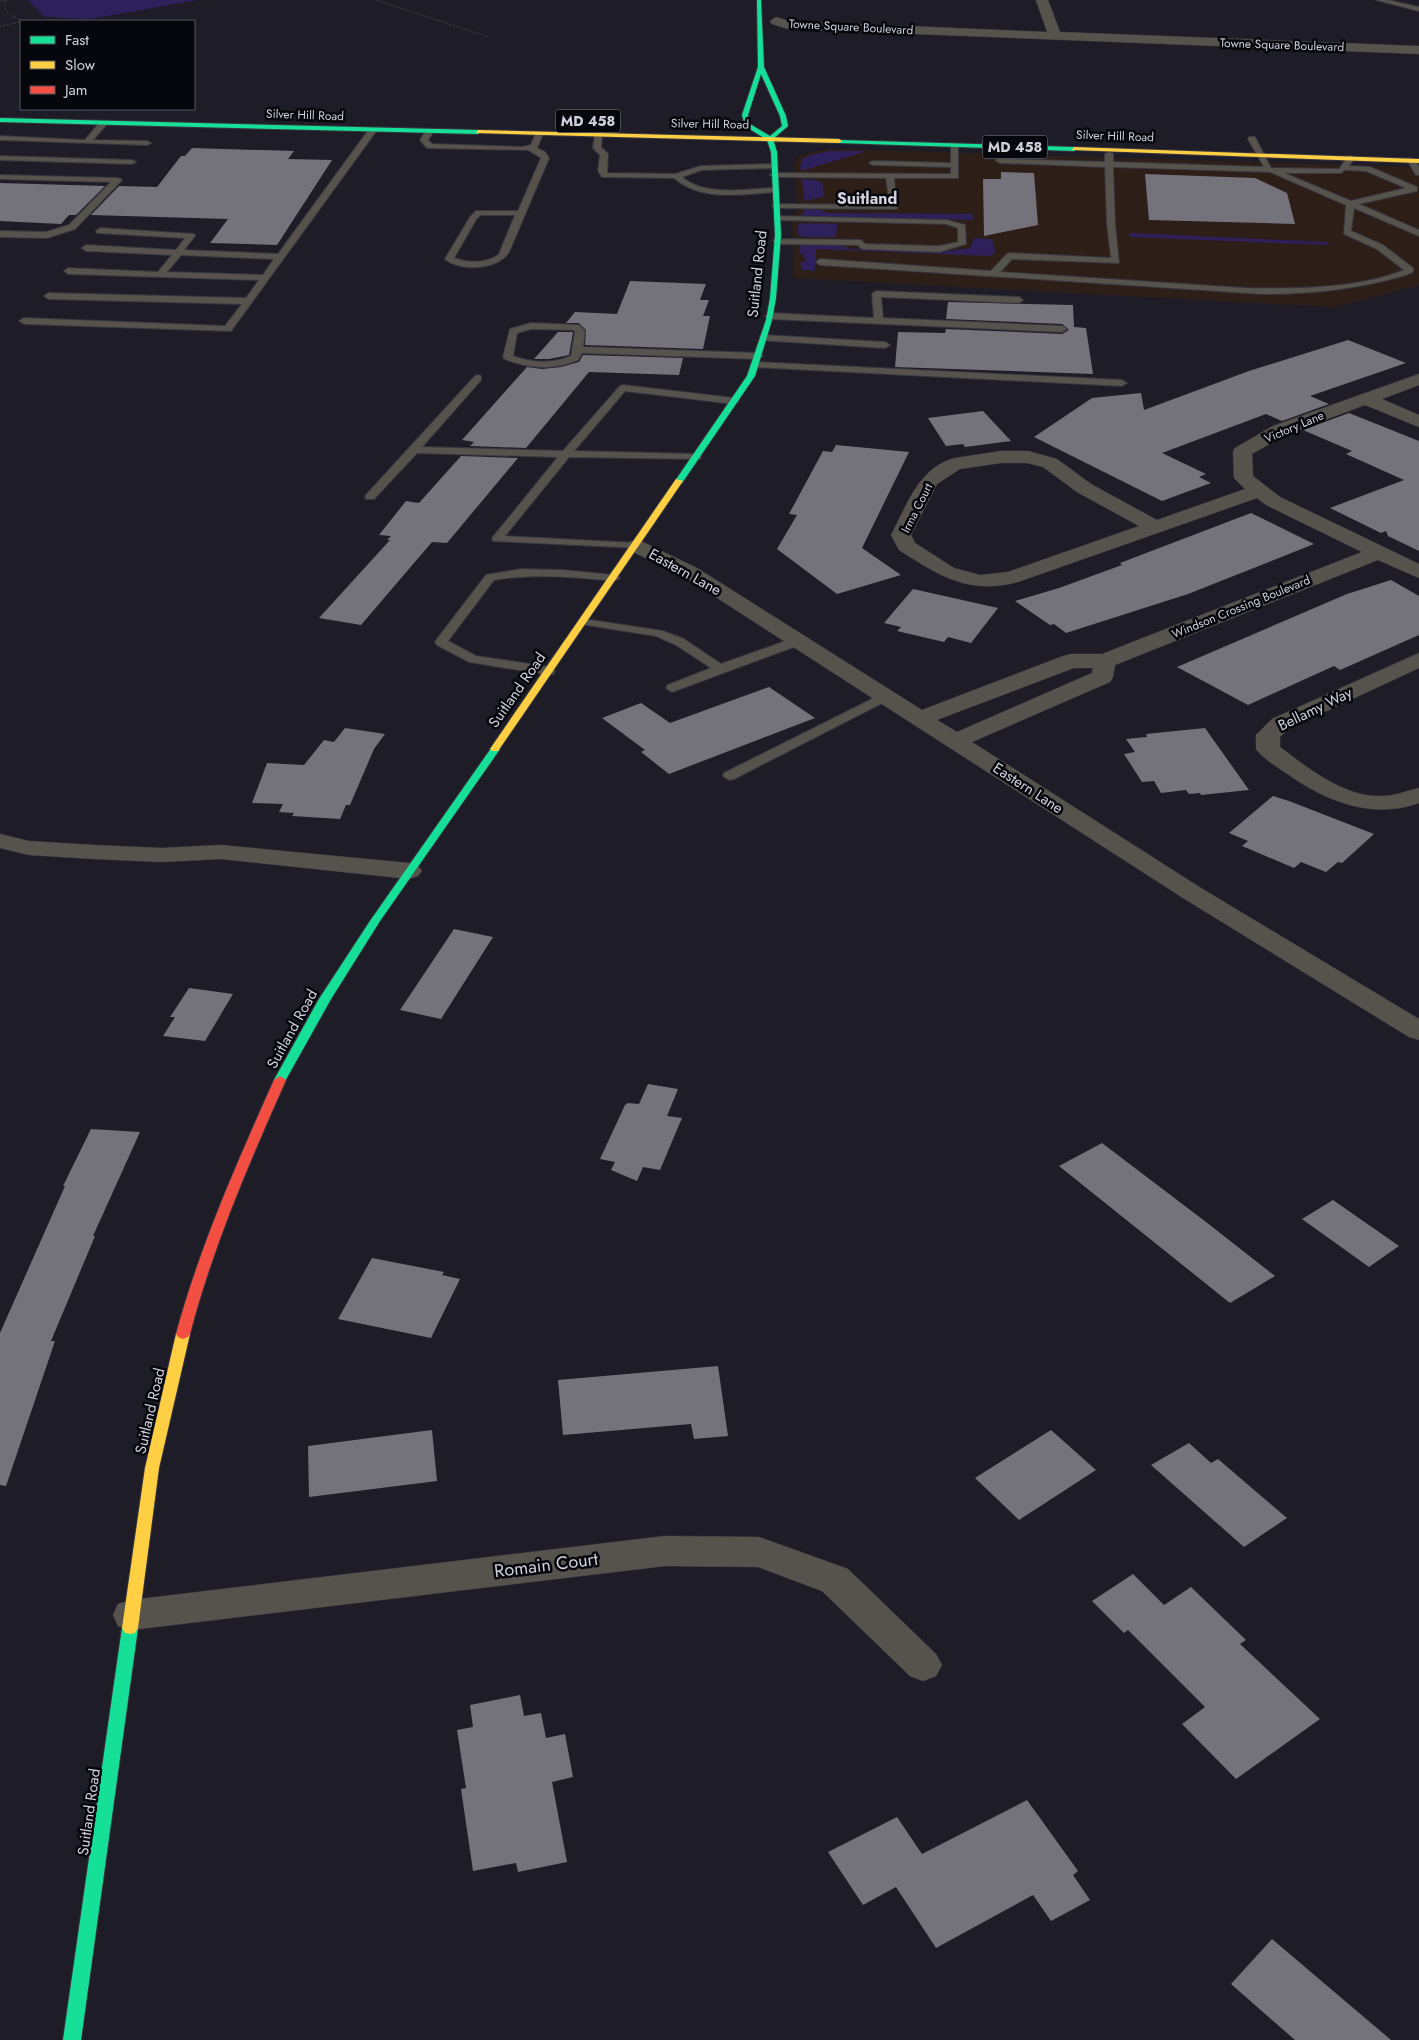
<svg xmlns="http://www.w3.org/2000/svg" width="1419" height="2040" viewBox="0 0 1419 2040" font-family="Jost,sans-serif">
<rect width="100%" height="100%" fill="#1e1d27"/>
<polygon fill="#2d1e18" points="832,149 1419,167 1419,285 1334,307 794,278 792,216 798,210 794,165 799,156 817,151"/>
<g fill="#2e205a">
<polygon points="28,0 198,0 90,19 45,17"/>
<polygon points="830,151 863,151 861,153 801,171 800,167 802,159 814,154"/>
<polygon points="802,179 814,180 822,182 824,194 823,197 804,201"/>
<polygon points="805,209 821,210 827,213 972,214 974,220 801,216"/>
<polygon points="801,223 837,224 836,237 802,237 798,234 798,225"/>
<polygon points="1130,233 1327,242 1329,245 1129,237"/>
<polygon points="974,238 992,239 995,252 991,256 816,249 815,271 802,270 800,262 805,262 804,255 800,254 799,246 802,244 843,246 850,249 947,251 970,248"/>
</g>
<g fill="#74737c">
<polygon points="192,148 294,151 288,159 332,160 277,245 210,243 228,219 91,215 119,186 157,187 181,156 185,156"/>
<polygon points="1001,172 1034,173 1038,225 984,236 983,179 1001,179"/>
<polygon points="1145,174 1255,178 1287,193 1295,224 1149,220"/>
<polygon points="0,183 105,186 76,215 69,215 61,224 0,221"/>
<polygon points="630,281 706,284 700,300 709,300 703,316 710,316 703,349 585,345 586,330 579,323 566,323 575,312 617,314"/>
<polygon points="948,302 1073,305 1074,327 1086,328 1093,374 895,367 898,332 945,333 946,329 1062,334 1069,330 1062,324 946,319"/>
<polygon points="558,332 573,332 569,355 549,359 534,359"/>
<polygon points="1348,340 1406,363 1310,396 1329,404 1282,421 1266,414 1162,453 1206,474 1199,477 1211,483 1162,501 1034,437 1092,398 1141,393 1144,410 1249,371"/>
<polygon points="583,355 683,358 679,375 589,372 526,448 470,446 474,442 462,440 527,367 542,369 561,367 579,362"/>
<polygon points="983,411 1011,441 965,447 963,444 946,446 928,418"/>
<polygon points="1349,413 1419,441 1419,551 1388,536 1386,531 1381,533 1330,508 1404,480 1346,454 1352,451 1303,430"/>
<polygon points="836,445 909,452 862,548 901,575 837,594 777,549 797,515 789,514 823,451 832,452"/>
<polygon points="461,456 518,458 447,543 432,542 361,625 319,618 390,540 387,540 391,536 379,535 406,501 419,503"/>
<polygon points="1251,513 1314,544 1188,594 1066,633 1054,624 1050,625 1015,601 1059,588 1122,565 1120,563"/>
<polygon points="1391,580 1419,596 1419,635 1340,670 1334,666 1248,705 1177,667 1347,594"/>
<polygon points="913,589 998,608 971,643 948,637 944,642 897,631 901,627 884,623"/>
<polygon points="769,687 815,718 669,774 641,752 645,750 602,718 641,703 670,723"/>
<polygon points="345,728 385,734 374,749 350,805 346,805 340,819 292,816 294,813 279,812 283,804 252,803 267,763 304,765 324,740 334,742"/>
<polygon points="1205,728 1249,790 1201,795 1200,793 1189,794 1186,790 1161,793 1154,781 1142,782 1124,754 1135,752 1126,739 1147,737 1146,734"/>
<polygon points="1273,796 1289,801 1374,834 1342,863 1338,862 1326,872 1301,862 1294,868 1242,846 1248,841 1229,833"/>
<polygon points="454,929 493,937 441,1019 400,1010"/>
<polygon points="189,988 233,994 205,1041 163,1036 175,1017 170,1017"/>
<polygon points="648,1084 678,1089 667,1116 682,1118 660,1170 643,1167 637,1181 611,1170 615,1162 600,1159 625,1105 628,1103 639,1104"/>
<polygon points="91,1129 140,1132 93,1236 95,1236 51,1341 55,1341 6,1486 0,1485 0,1333 65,1186 63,1186"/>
<polygon points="1102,1143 1206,1222 1275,1276 1230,1303 1059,1166"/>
<polygon points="1333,1200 1399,1246 1369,1267 1302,1219"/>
<polygon points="372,1258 444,1272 442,1275 460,1279 431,1338 338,1319"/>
<polygon points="718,1366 728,1436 694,1439 691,1424 563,1435 558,1380"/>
<polygon points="432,1430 437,1481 309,1497 308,1446"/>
<polygon points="1051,1430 1096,1470 1019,1520 975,1478"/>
<polygon points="1189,1443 1211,1463 1218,1459 1287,1518 1244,1547 1151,1465"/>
<polygon points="1133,1574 1164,1605 1191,1587 1246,1640 1240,1644 1320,1719 1236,1779 1182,1724 1205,1707 1128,1630 1124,1633 1092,1601"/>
<polygon points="520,1695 524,1716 541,1713 546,1738 565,1734 573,1777 552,1782 567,1862 518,1872 516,1863 473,1871 461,1789 466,1788 457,1730 473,1727 470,1705"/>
<polygon points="1027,1800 1078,1871 1073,1875 1090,1900 1051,1921 1033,1895 936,1948 896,1887 863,1905 828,1852 897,1817 922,1854"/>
<polygon points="1272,1939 1391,2040 1295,2040 1231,1984"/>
</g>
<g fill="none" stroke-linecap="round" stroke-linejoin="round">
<g stroke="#383740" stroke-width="2">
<g id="lane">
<polygon points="1376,0 1388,0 1419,7 1419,11"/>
<polygon points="101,121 108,123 93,140 147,141 151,143 147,145 0,140 0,136 85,140"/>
<path d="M 370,128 L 377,130 L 231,331 L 24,324 L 19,321 L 24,318 L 225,326 L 242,304 L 48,299 L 44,296 L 48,293 L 246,298 L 259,280 L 68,274 L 64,271 L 68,268 L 158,272 L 172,255 L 86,251 L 82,248 L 86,245 L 176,250 L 185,238 L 97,233 L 96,231 L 100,228 L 194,234 L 195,236 L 184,250 L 278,254 ZM 181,255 L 274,259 L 263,275 L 167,272 Z"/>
<path d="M 427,129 L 434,131 L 428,140 L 432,144 L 522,147 L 531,145 L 536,132 L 543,134 L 537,148 L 545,152 L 549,158 L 509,252 C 498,270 460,272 445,259 L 470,217 L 476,211 L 518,211 L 541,158 L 528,150 L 427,148 L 420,140 ZM 481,215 L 515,215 L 499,254 C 487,264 468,263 454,258 L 477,218 Z"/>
<path d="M 595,133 L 602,135 L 601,147 L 608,154 L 607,173 L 675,174 L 701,166 L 774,164 L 777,164 L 777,168 L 702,170 L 682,177 C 705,197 746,189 775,188 L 779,190 L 775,192 C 742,194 701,202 674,178 L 602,177 L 598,171 L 600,155 L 593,148 Z"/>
<path d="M 1249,137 L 1255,137 L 1271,168 L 1339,169 L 1348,156 L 1351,156 L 1355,158 L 1349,166 L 1370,167 L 1417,187 L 1417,191 L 1359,204 L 1419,230 L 1419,236 L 1354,208 L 1351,231 L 1383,245 L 1413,268 L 1413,272 C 1402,277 1391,279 1379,282 C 1340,291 1302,294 1262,294 L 820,265 L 816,262 L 820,259 L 991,271 L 1007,254 L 1010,253 L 1111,258 L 1107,224 L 1105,167 L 1000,163 L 996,161 L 997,159 L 1105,162 L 1105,154 L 1109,152 L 1113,154 L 1113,162 L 1264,167 L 1248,139 ZM 1113,167 L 1270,172 L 1346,205 L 1344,234 L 1377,249 L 1404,270 C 1358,289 1295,289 1245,288 L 1000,272 L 1012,259 L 1119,263 L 1115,224 ZM 1345,170 L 1366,171 L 1406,188 L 1351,201 L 1284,173 L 1341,173 Z"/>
<polygon points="951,143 958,145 958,178 894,178 897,209 776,208 772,206 776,204 890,205 886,178 774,177 770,175 774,173 951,174 951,167 873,165 869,163 873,161 951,163"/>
<polygon points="0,156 132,160 136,162 132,164 0,160"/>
<polygon points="1408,158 1415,160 1419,167 1419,175 1416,175 1407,160"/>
<polygon points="0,175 118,178 122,180 75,229 47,238 0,237 0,231 46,232 69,225 111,182 0,179"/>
<polygon points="774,216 947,220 965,225 966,244 939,252 862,249 858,245 777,244 773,241 774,239 861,240 865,244 939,246 958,242 958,228 946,224 777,220 774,220"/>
<polygon points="876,291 1019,297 1023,300 1019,303 881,297 883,318 1062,326 1067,329 1062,332 770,319 765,316 770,313 874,318 872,294"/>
<path d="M 531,323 L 579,325 L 585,331 L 583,347 L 758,353 L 763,356 L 758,359 L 582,353 L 578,360 C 555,370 528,369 505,359 L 503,357 L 510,329 ZM 531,329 L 574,330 L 575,332 L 571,356 C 553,364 531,363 513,356 L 517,333 Z"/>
<polygon points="763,335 885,342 890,345 885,348 760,340 760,336"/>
<polygon points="755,362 1122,380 1127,383 1122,386 752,367 752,363"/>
<polygon points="478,375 481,376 481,380 422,447 563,451 620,386 623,385 734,398 739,401 734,404 625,391 574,451 696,454 700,455 701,457 700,459 569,457 505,536 636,543 642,546 640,548 493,541 492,539 493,537 558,457 417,453 374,499 366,499 365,497 366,495 475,376"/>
<path d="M 521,569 L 563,570 L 614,575 L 620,578 L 614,581 C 573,577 534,573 494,580 L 448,641 L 476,656 L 549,667 L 555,671 L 553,674 L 549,675 L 469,662 L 437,645 L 435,642 L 437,639 L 486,575 Z"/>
<polygon points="584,619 663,631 684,639 721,664 794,638 802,638 804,641 802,644 672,692 666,688 668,685 711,668 676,645 656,636 580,624 578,622"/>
<polygon points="886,692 892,696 890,699 734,779 729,780 723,776 724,773"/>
</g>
</g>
<g stroke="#383740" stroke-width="1">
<g id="street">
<polygon points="1036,0 1048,0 1060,32 1419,46 1419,54 788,29 772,24 770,21 776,17 789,21 1047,32"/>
<path d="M 1419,374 L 1419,385 L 1382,399 L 1419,415 L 1419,427 L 1365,405 L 1287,434 L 1252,454 L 1253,476 L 1280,497 L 1419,564 L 1419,578 L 1378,560 L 1115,665 L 1113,677 L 1110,682 L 972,742 L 1201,888 L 1419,1019 L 1419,1040 L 1409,1037 L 1183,898 L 683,576 L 629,550 L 626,546 L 629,542 L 636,540 L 643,542 L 697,568 L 922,710 L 1063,656 L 1071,654 L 1102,654 L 1362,552 L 1266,505 L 1257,498 L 1018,582 C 968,595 940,576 899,550 L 891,535 C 907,505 919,467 955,458 L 1001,451 L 1028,451 L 1057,459 L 1091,484 L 1157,520 L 1245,489 L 1234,478 L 1233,452 L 1235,448 L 1273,426 ZM 1001,463 L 1027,463 L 1043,467 L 1077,492 L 1139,526 L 1008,572 L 980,575 L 954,568 L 915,543 L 911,535 L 937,484 L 960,469 ZM 1074,668 L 1093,668 L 1092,673 L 957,732 L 937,720 Z"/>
<path d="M 1419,653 L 1419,668 L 1288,729 L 1280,737 L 1280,747 C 1308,768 1345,798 1382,796 C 1395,796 1406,791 1419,788 L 1419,803 C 1372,820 1325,801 1286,773 C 1276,766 1263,759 1256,749 L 1256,735 L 1272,719 Z"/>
<polygon points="0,834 29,841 94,845 162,848 221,845 409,863 418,866 422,871 418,876 409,879 221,859 162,862 94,859 29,855 0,848"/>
<polygon points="665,1536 759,1537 848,1569 936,1654 942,1665 936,1676 923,1681 910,1676 822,1591 758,1567 665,1566 131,1630 118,1626 113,1615 118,1604 131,1600"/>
</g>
</g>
<g stroke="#383740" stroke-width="2">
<g id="fast">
<path d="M 757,0 L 761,0 L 764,67 L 786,116 L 788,126 L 773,139 L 777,152 L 781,235 L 776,298 L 772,320 L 755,376 L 682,483 L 679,483 L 675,481 L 747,376 L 766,320 L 770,298 L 775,235 L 771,152 L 767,140 L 745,126 L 742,115 L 758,67 ZM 761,74 L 780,116 L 782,126 L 770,136 L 750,124 L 748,115 Z"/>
<polygon points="0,118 478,130 481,132 478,134 0,122"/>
<polygon points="837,140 1074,147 1077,149 1074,151 839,143"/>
<polygon points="495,746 500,749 380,921 331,999 284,1083 276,1083 274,1080 319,999 370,921 492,747"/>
<polygon points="130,1622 135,1623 138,1628 81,2040 63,2040 122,1628 125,1623"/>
</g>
</g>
<g stroke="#383740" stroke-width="2">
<g id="slow">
<polygon points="478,130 839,139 842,141 839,143 476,133"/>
<polygon points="1074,147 1419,159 1419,163 1072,150"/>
<polygon points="676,479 683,481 498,751 492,751 490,749"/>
<polygon points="183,1329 188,1331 190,1334 159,1468 138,1628 135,1633 130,1634 125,1633 122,1628 145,1468 176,1334 178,1331"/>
</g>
</g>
<g stroke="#383740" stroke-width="2">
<path id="jam" d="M 280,1076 L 286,1080 C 249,1163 213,1246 190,1334 L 188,1337 L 183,1339 L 178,1337 L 176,1334 C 200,1246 237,1163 274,1080 Z"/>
</g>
<g stroke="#5a5856" stroke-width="1" stroke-dasharray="1 2" stroke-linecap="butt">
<polyline points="0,0 7,1 4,5 7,13 22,21"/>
<polyline points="376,0 489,37"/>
<polyline points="0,26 21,22"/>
</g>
<use href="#lane" fill="#56534d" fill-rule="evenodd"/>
<use href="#street" fill="#56534d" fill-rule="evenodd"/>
<use href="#fast" fill="#16e098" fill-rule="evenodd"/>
<use href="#slow" fill="#ffcf43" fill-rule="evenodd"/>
<use href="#jam" fill="#f24e42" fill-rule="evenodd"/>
</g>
<g text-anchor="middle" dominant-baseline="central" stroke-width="5" stroke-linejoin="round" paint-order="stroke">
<g font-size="12" fill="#d1d1dd" stroke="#06060d">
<text transform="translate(851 27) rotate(3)">Towne Square Boulevard</text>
<text transform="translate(1282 45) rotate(2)">Towne Square Boulevard</text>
<text transform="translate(305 115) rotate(2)">Silver Hill Road</text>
<text transform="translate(710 124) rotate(1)">Silver Hill Road</text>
<text transform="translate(1115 136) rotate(2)">Silver Hill Road</text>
<text transform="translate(1294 427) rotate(-23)">Victory Lane</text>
<text transform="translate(917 508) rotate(-63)">Irma Court</text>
<text transform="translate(1241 607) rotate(-22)">Windson Crossing Boulevard</text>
</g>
<g fill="#06060d" stroke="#94949f" stroke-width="1">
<rect x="555.5" y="109.5" width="65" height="23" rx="4"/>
<rect x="982.5" y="135.5" width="65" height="23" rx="4"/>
</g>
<g font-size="14" font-weight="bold" fill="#d1d1dd">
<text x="588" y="121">MD 458</text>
<text x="1015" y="147">MD 458</text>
</g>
<g font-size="15" fill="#d1d1dd" stroke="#06060d">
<text transform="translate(757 274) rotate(-84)">Suitland Road</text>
<text transform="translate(685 572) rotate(29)">Eastern Lane</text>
<text transform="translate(517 690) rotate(-55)">Suitland Road</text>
<text transform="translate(1315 709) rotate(-26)">Bellamy Way</text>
<text transform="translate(1028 788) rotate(33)">Eastern Lane</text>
<text transform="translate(292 1029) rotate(-61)">Suitland Road</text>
<text transform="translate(150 1411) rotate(-77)">Suitland Road</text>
<text transform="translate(89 1812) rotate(-82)">Suitland Road</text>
</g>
<g font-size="16" font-weight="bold" fill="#d1d1dd" stroke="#06060d">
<text x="867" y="198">Suitland</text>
</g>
<g font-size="18" fill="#d1d1dd" stroke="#06060d">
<text transform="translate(546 1565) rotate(-7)">Romain Court</text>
</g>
</g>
<rect x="20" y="20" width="175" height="90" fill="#06060d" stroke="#575760"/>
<rect x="30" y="36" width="25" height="8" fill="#16e098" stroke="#575760"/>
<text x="65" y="45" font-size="15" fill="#d1d1dd">Fast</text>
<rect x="30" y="61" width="25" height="8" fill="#ffcf43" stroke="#575760"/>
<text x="65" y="70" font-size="15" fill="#d1d1dd">Slow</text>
<rect x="30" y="86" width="25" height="8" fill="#f24e42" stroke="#575760"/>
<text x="65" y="95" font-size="15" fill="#d1d1dd">Jam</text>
</svg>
